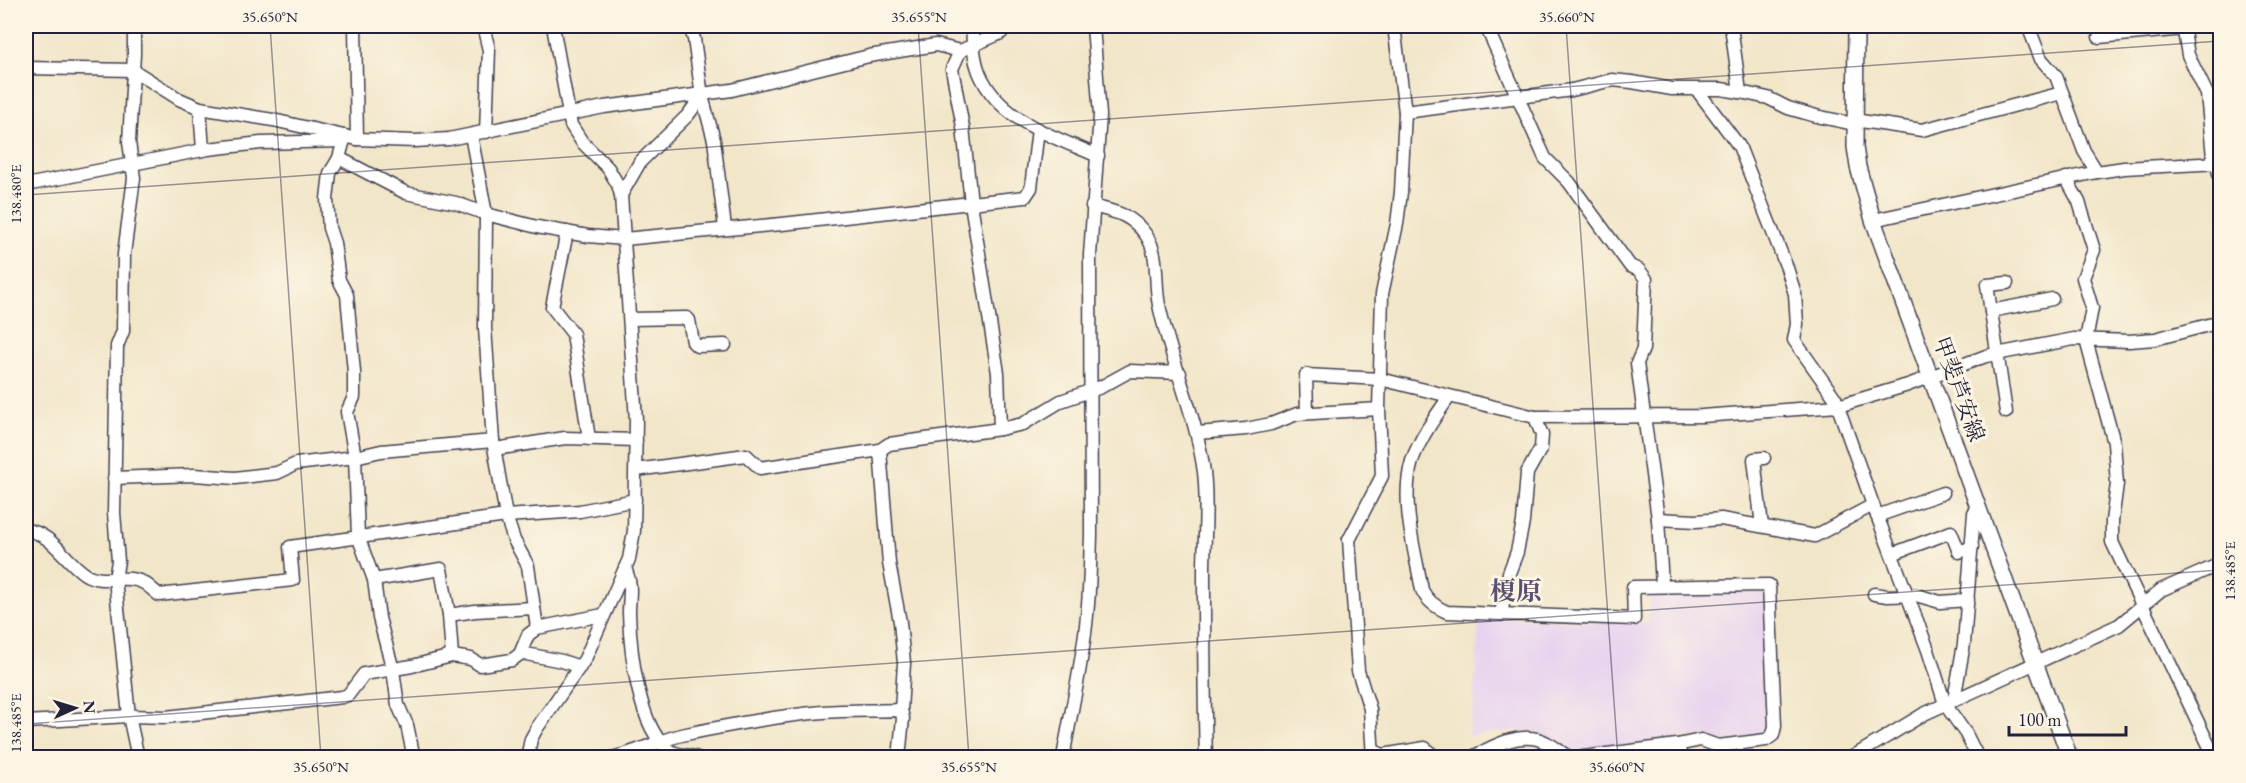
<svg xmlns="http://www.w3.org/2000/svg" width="2246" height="783" viewBox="0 0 2246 783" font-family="'EB Garamond','Noto Serif JP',serif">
<rect width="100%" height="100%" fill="#fcf5e5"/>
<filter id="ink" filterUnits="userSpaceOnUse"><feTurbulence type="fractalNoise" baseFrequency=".0167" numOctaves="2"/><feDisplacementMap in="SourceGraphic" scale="12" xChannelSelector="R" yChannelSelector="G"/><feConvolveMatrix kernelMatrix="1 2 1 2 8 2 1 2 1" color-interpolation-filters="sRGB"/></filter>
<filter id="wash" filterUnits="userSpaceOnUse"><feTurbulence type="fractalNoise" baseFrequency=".008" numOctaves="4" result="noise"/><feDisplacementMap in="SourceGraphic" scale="24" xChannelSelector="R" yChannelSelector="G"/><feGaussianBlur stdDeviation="1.35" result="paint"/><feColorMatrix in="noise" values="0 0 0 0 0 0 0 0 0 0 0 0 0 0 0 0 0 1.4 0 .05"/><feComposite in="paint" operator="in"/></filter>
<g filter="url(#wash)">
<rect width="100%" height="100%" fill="#f2e6c9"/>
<polygon fill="#e7d2ef" points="1651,589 1765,589 1768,731 1764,736 1716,742 1703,736 1678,738 1671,743 1566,753 1538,733 1518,730 1468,736 1474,704 1479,617 1648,623"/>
</g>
<g filter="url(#ink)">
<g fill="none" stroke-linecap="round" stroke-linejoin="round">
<g stroke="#413f50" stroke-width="15">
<g id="minor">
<polyline points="134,26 134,54 129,142 134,178 124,254 123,331 117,346 114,513 118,561 115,579 129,716 138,758"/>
<polyline points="355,26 357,139"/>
<polyline points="483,26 489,50 486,132"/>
<polyline points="690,26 694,39 702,96 714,140 725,228"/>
<path d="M 972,26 C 973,41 973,57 979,72 C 999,121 1053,136 1098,156"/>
<polyline points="1486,26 1545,158 1569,182 1630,266 1639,270 1646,279 1643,349 1637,363 1658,519 1662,586"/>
<polyline points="1731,26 1740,92"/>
<polyline points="2028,26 2041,59 2056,76 2084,151 2097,172"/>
<polyline points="2183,26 2188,55 2207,94 2213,157 2217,163 2220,179"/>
<polyline points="2099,37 2184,29"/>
<polyline points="960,51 952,69 963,127 971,203 998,373 1000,429"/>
<polyline points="26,68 133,70 179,99 200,108 273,120 357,139 415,141 449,139 604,107 732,90 869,56 936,45 960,51 1001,33 1005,26"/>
<polyline points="1697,90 1739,146 1787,268 1795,294 1797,324 1794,340 1835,398 1873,505 1928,650 1945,704 1966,734 1978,758"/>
<polyline points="200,108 203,150"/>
<polyline points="1405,112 1572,90 1612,80 1632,82 1672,89 1721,89 1740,92 1768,98 1788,108 1816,116 1854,124"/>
<polyline points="1854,120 1922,130 2062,93"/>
<polyline points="471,135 486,214 485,328 493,441 506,516 514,540 528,566 537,628"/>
<polyline points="345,136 339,158 330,173 327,199 329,228 334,243 339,280 347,295 354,372 354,397 347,412 355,457 358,536 374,580 379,618 393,670 398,705 407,725 414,758"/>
<polyline points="339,158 406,193 456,203 486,214 537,227 588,236 624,239 782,224 1025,197 1031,188 1038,129"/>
<polyline points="2066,178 2079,202 2094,250 2083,278 2092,308 2086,340 2114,443 2117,484 2112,521 2112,542 2215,758"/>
<polyline points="26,185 208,149 261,143 344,141"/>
<polyline points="621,195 640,162 688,115 702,96"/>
<path d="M 1092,206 C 1116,212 1131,214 1146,235 C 1160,255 1154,282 1159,305 C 1171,362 1196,414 1204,472 C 1208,505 1204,538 1204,571 C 1204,634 1204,695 1206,758"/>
<polyline points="1873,220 2097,172 2124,168 2220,163"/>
<polyline points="567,232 552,307 573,334 589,439"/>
<polyline points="1991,311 2052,299"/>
<polyline points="630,319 687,318 689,320 693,342 697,346 725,345"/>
<path d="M 1449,397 C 1435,417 1420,438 1412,461 C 1400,501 1415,551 1422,590 C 1427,601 1435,607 1447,612 L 1634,619 L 1633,587 L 1769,585 L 1775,726 L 1773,735 L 1766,740 L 1718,746 L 1701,740 L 1677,745 L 1576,758"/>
<polyline points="2006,412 1987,285 2007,283"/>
<polyline points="1307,413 1306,375 1380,379 1535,417 1702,416 1838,406 1908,385 1986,356 2074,339 2129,341 2155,339 2220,322"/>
<polyline points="1197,433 1246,429 1271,424 1297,414 1379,409"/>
<polyline points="495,449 565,438 636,440"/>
<polyline points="880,450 889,563 900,622 904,663 901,710"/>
<polyline points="636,470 746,455 760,468 880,450 889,444 1000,429 1023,424 1061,401 1101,387 1130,371 1180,373"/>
<polyline points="114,478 194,475 235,478 277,473 296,464 355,457 381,451 493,441"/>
<polyline points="1877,516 1943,493"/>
<polyline points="1658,519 1696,521 1721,519 1815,536 1873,505"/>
<polyline points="1762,526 1754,459 1764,458"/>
<path d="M 26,530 C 52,533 64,560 85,574 C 102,585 127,573 144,583 C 149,586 154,591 159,595 L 293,580 L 290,547 L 506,516 L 580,511 L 635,500"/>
<polyline points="1349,539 1358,671 1370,709 1373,758"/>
<polyline points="1349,540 1382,476 1379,409 1382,294 1397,224 1401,192 1405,112 1394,26"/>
<polyline points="1892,554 1951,532 1959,552 1972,547"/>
<path d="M 625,568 C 633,588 629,593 629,613 C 630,649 638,729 670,751 C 677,755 689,755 697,758"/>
<polyline points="374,580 441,569 449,615 452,656"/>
<polyline points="1874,594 1888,596 1916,595 1940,602 1968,600"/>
<polyline points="1501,614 1509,573 1517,552 1523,522 1527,473 1541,448 1542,435 1535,417"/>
<polyline points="449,615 475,611 534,608"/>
<polyline points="521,653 562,661 580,667"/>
<polyline points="1954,700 1964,644 1974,513 1980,512"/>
<polyline points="26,722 129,716 166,717 342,697 348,695 364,674 412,666 452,656 471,659 480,665 512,660 520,654 528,635 537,628 603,615"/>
<polyline points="1677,745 1682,758"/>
<polyline points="1374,751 1383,755 1425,748 1436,758"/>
<polyline points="527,758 531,739 537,728 585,659 629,559 634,531 636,420 621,195 618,185 608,168 582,142 571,125 553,26"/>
<path d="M 611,758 C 637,753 660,739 686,734 C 731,725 777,716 823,712 C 848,710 875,711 901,710 L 903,718 L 899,758"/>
<path d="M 1063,758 C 1071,710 1083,663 1087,615 C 1090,589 1090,562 1091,536 L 1090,255 L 1100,115 L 1093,26"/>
<path d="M 1471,758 C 1493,746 1523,729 1547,743 C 1556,747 1562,754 1571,758"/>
<polyline points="1851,758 1924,714 2119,625 2161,590 2220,564"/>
</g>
</g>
<g stroke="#413f50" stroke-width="18">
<polyline id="major" points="1856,26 1855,147 1858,167 1873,220 2070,758"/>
</g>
<use href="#minor" stroke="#fff" stroke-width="12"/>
<use href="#major" stroke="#fff" stroke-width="15"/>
</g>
</g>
<path fill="none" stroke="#22223b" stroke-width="1.5" stroke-opacity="0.45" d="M 270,26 L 321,758M 918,26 L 969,758M 1566,26 L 1618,758M 2215,26 L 2220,110M 26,195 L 2220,41M 26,724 L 2220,570"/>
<g text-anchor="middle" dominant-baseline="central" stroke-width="6" stroke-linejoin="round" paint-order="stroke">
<g font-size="22" fill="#22223b" stroke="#fcf5e5">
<text transform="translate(1959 389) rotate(70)">甲斐芦安線</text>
</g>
<g font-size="26" font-weight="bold" fill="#595072" stroke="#fcf5e5">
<text x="1516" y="591">榎原</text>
</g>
</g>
<rect width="2246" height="783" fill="none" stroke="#fcf5e5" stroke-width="66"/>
<g transform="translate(75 708) rotate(86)" stroke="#fcf5e5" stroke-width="4.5" paint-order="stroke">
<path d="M0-4.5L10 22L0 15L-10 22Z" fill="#22223b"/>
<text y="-9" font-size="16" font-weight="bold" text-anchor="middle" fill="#22223b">N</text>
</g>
<path d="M2009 726v9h117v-9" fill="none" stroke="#22223b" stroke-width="3"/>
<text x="2018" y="726" font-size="18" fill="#22223b" stroke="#fcf5e5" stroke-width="4.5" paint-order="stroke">100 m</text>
<rect x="33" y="33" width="2180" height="717" fill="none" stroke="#22223b" stroke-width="2"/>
<g font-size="15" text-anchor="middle" fill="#22223b">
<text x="270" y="22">35.650°N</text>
<text x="919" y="22">35.655°N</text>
<text x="1567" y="22">35.660°N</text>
<text transform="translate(16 194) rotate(-90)" y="5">138.480°E</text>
<text transform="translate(2230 571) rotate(-90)" y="5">138.485°E</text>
<text transform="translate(16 723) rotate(-90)" y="5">138.485°E</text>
<text x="321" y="772">35.650°N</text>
<text x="969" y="772">35.655°N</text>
<text x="1617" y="772">35.660°N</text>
</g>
</svg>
